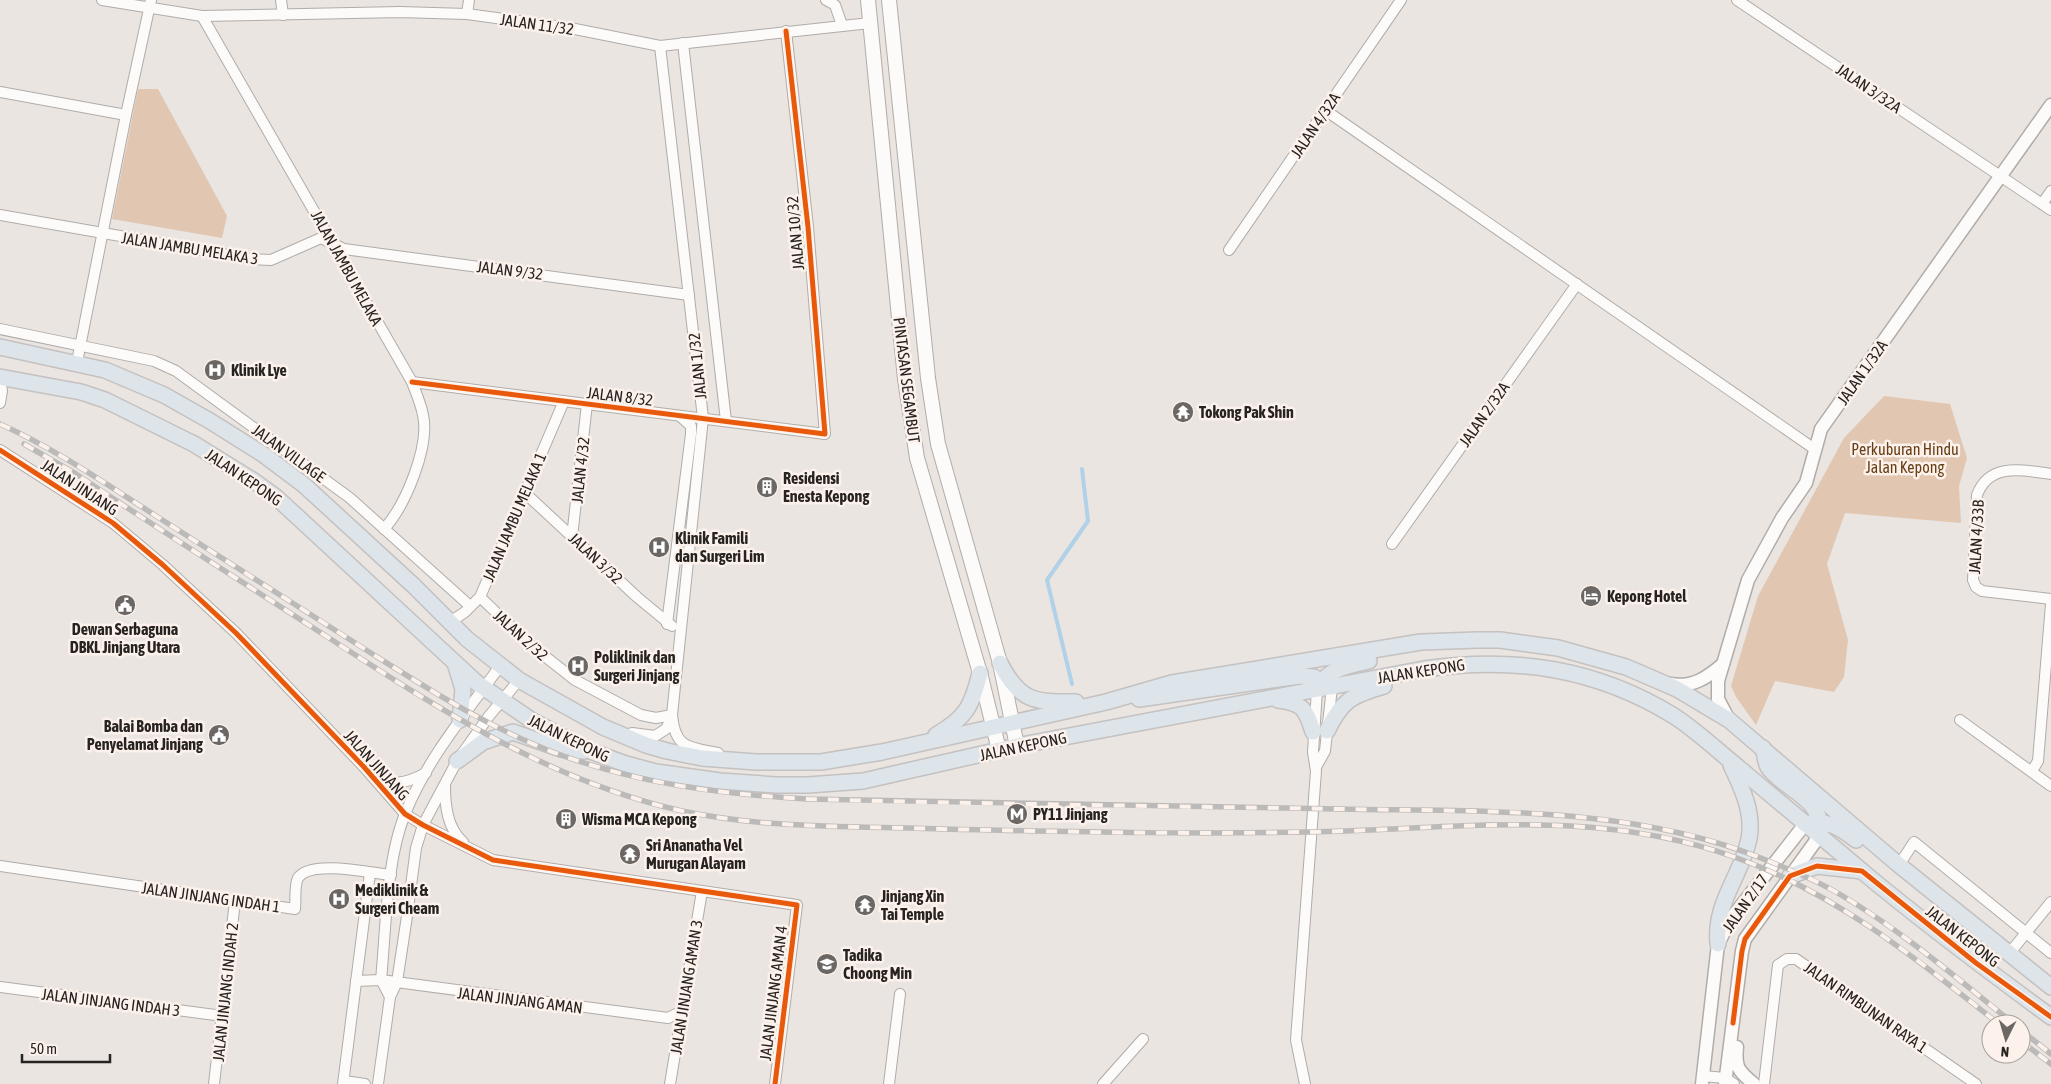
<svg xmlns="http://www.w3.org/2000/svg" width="2051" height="1084" viewBox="0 0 2051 1084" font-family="'Asap Condensed',sans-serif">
<rect width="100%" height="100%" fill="#eae5e1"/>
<g fill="#e1c7b2">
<polygon points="138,89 158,89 227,216 222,238 112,219"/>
<polygon points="1884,396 1950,404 1967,458 1959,486 1961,523 1845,513 1827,564 1848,640 1844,677 1834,692 1775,681 1756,725 1736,697 1731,686 1758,596 1844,438"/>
</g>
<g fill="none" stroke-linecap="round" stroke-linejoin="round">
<polyline stroke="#b1d1e8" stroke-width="4" points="1072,684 1047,580 1088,521 1082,469"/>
<g stroke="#b0aca9" stroke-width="12">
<g id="minor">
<polyline points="102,0 202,16 400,12 467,14 570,28 660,46 870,23"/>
<polyline points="281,0 283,15"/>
<polyline points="826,0 835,5 842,25"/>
<polyline points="1737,0 2051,210"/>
<polyline points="467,14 469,0"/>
<path d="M 202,16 L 412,382 C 416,393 421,404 423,415 C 430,447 405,506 384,529"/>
<polyline points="683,43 726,421"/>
<path d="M 660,46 L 703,418 L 672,715 C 675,749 689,747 718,753"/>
<polyline points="0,92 126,115"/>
<polyline points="1325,110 1816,450"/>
<polyline points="2042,204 2051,191"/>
<polyline points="0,215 251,259 271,260 321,238 344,249 689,295"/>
<polyline points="1229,250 1401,0"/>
<polyline points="0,329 154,361 176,371 350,498 470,606"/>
<polyline points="77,362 126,115 151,0"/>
<polyline points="0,381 2,391 0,403"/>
<polyline points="412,382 825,434 808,227 786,31"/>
<polyline points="0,450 113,523 163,565 236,633 364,767 405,814 423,825 493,860 797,905 775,1084"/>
<path d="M 2051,474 C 2023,470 1989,462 1977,495 L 1973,580 L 1976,587 L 1982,591 L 2051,599"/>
<polyline points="525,493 637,597 672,626"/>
<polyline points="572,537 587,404"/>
<polyline points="1392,544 1577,284"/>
<polyline points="480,597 528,643 575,680 641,715 656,718 672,715"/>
<polyline points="450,622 465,612 480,597 564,401"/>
<polyline points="667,624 691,434 691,426 680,416"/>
<polyline points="1960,720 2051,786"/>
<polyline points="632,733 655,736 666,729 672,716"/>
<polyline points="1316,767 1325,751 1332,687"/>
<polyline points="2032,771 2038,761 2051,604"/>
<path d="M 373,774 C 391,788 407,783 426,773"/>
<path d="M 445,785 C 445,805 447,828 463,842"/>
<polyline points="1899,865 1914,842 2051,953"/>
<path d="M 0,866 L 295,909 C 296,900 294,886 298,878 C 310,859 371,873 391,875"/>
<polyline points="2008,955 2051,902"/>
<polyline points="356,981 381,980 668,1018 682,1011"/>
<polyline points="0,987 223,1016"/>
<path d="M 390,997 L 381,980 C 386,929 386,861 405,814 C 427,759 466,713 500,666"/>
<polyline points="1703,1076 1725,1078 1734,1084"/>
<polyline points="344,1081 365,1084"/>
<polyline points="214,1084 235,901"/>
<polyline points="343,1084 370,873"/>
<polyline points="378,1084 390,997 397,982 407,916 416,848 423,825 457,761 489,716 519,680"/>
<polyline points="670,1084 702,891"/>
<polyline points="889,1084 900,994"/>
<polyline points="1103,1084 1143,1039"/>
<polyline points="1305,1084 1296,1040 1316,771 1313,752 1317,690"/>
<polyline points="1764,1084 1778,965 1787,959 1796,959 1976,1084"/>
</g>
</g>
<g stroke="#b0aca9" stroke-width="15">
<g id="tertiary">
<path d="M 1670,684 C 1692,688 1707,678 1723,664"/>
<polyline points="1729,720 1718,699 1718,681 1748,580 1782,518 1806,483 1821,429 2051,105"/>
<path d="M 1737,1047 C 1735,1067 1738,1071 1754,1084"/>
<polyline points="1702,1084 1718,944 1730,920 1805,824"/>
<polyline points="1725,1084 1742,951 1745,939 1820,835"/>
</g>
</g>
<g stroke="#b0aca9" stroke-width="16">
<g id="secondary">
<polyline points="868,0 905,379 917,458 980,673 999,750"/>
<polyline points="889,0 928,378 938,444 1000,663 1017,746"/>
</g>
</g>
<g stroke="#c4c1c0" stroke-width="18">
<g id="primary">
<polyline points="0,347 105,370 164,395 210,421 264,455 304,485 414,586 467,639 519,680 603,727 646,745 667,751 702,758 756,762 821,762 882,752 1106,702 1172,683 1421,642 1478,640 1500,640 1558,648 1626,667 1677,689 1729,720 1899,865 2051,987"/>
<path d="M 0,377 L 81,392 L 105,400 L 194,444 L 254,481 L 276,497 L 477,683 L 531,720 L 590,751 L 626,764 L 656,772 L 720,781 L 776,785 L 808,785 L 863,781 L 1017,746 L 1424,669 C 1514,656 1596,668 1674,716 C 1697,731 1718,751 1739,768 C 1780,803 1822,837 1863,872 C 1924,923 1987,970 2051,1017"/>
<polyline points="455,663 463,689 460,720"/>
<path d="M 1000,663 C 1020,703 1036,702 1076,702"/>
<path d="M 1318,687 C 1329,668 1350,665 1369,661"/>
<polyline points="1139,699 1300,676 1314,677 1332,687"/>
<path d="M 1278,700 C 1303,703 1306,709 1313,732"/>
<path d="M 1327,731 C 1342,700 1352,695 1384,686"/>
<path d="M 936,735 C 966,718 972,706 980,673"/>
<path d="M 1763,748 C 1765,753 1765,762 1768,767 C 1784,790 1822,797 1820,831"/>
<polyline points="457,761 483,742 513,732 561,749 584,751"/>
<path d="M 1805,824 C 1826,819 1840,827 1856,840"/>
<polyline points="1790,876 1817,866 1862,871"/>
<path d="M 1718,944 C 1714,902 1741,877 1749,839 C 1754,813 1742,788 1731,765"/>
</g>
</g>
<use href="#minor" stroke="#fcfbfa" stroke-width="10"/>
<use href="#tertiary" stroke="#fcfbfa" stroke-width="12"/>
<use href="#secondary" stroke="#fcfbfa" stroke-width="14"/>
<use href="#primary" stroke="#dde5ea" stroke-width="15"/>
<g stroke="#bcbab9" stroke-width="5.5">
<g id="rail">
<path d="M 0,424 C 58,450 110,487 164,521 C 234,566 304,610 374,655 C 433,692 493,730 558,754 C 640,784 720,794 807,799 C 984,804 1162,806 1340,809 C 1482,812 1632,805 1766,860 C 1791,870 1818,881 1841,895 C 1902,931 1958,979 2014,1024"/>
<path d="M 24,444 L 76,474 C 154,526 233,576 312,627 C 428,702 544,780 682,811 C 767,829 854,826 941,829 C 1076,832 1211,835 1346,831 C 1480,826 1607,811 1737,858 C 1837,894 1917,959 1999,1024"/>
<polyline points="2021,1030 2051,1054"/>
<polyline points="2021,1041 2051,1064"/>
</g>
</g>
<use href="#rail" stroke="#fcf2eb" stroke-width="4" stroke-dasharray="11" stroke-linecap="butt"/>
<g stroke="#fcf2eb" stroke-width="8">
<g id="cycleway">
<polyline points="412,382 825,434 808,227 786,31"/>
<polyline points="0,450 113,523 163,565 236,633 364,767 405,814 423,825 493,860 797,905 775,1084"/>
<polyline points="1733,1023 1742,951 1745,939 1790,876 1817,866 1862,871 1976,963 2051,1017"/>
</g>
</g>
<use href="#cycleway" stroke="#e8590c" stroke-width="5"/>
</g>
<defs>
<g id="hospital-disc" transform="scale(1.125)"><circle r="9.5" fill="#6b6764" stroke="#fcf2eb"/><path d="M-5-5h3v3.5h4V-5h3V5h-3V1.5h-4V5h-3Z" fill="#fff"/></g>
<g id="temple-disc" transform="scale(1.125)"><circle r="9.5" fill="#6b6764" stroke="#fcf2eb"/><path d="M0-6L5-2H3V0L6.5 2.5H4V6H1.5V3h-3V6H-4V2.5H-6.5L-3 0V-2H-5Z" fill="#fff"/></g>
<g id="building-disc" transform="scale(1.125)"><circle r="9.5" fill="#6b6764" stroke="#fcf2eb"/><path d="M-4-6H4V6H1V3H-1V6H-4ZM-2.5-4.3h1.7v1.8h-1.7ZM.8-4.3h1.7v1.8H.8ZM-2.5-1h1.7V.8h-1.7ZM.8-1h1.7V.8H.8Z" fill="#fff"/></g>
<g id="hotel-disc" transform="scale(1.125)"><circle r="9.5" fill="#6b6764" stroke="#fcf2eb"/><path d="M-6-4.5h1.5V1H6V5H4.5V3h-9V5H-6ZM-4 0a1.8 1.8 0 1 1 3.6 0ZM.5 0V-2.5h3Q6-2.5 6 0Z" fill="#fff"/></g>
<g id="civic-disc" transform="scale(1.125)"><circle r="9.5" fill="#6b6764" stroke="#fcf2eb"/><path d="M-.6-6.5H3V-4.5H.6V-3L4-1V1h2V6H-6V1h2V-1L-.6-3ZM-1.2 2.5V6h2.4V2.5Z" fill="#fff"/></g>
<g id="metro-disc" transform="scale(1.125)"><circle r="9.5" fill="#6b6764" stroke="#fcf2eb"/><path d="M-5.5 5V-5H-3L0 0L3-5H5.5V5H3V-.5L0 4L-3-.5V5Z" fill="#fff"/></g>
<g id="school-disc" transform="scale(1.125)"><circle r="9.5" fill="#6b6764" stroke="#fcf2eb"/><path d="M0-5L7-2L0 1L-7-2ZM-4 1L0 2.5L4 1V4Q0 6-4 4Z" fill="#fff"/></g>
</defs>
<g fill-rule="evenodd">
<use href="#hospital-disc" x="215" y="370"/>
<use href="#temple-disc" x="1183" y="412"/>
<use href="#building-disc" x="767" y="487"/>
<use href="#hospital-disc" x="659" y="547"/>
<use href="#hotel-disc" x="1591" y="596"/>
<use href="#civic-disc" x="125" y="605"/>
<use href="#hospital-disc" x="578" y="666"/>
<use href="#civic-disc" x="219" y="735"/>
<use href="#metro-disc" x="1017" y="814"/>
<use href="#building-disc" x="566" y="819"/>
<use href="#temple-disc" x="630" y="854"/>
<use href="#hospital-disc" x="339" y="899"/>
<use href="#temple-disc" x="865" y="905"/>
<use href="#school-disc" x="827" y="964"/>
</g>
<g text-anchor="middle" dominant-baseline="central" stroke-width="5" stroke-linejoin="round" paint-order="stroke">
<g font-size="16" fill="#262320" stroke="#fcf2eb">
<text transform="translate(537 24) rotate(8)">JALAN 11/32</text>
<text transform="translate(1869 88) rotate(34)">JALAN 3/32A</text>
<text transform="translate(1315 125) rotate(-56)">JALAN 4/32A</text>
<text transform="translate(795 233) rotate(-95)">JALAN 10/32</text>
<text transform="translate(190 248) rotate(9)">JALAN JAMBU MELAKA 3</text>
<text transform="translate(347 268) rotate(61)">JALAN JAMBU MELAKA</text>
<text transform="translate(510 270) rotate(7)">JALAN 9/32</text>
<text transform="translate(697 366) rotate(-96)">JALAN 1/32</text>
<text transform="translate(1862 372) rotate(-55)">JALAN 1/32A</text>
<text transform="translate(907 380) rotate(83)">PINTASAN SEGAMBUT</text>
<text transform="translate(620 396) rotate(7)">JALAN 8/32</text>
<text transform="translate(1484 414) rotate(-55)">JALAN 2/32A</text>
<text transform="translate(289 453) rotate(36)">JALAN VILLAGE</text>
<text transform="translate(580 470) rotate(-84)">JALAN 4/32</text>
<text transform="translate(244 477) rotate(34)">JALAN KEPONG</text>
<text transform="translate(80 487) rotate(33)">JALAN JINJANG</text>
<text transform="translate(514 517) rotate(-67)">JALAN JAMBU MELAKA 1</text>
<text transform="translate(1976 537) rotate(-87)">JALAN 4/33B</text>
<text transform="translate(596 558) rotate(43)">JALAN 3/32</text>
<text transform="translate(521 635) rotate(42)">JALAN 2/32</text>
<text transform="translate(1421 671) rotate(-9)">JALAN KEPONG</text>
<text transform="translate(569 738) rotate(26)">JALAN KEPONG</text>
<text transform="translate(1023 746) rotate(-12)">JALAN KEPONG</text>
<text transform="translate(377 765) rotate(48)">JALAN JINJANG</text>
<text transform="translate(211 897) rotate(8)">JALAN JINJANG INDAH 1</text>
<text transform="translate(1745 903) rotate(-55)">JALAN 2/17</text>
<text transform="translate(1963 936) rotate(38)">JALAN KEPONG</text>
<text transform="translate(686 987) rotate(-81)">JALAN JINJANG AMAN 3</text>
<text transform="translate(225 992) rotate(-84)">JALAN JINJANG INDAH 2</text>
<text transform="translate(773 993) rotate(-83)">JALAN JINJANG AMAN 4</text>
<text transform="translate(520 1000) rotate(7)">JALAN JINJANG AMAN</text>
<text transform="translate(111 1002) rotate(7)">JALAN JINJANG INDAH 3</text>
<text transform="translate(1866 1007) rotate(35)">JALAN RIMBUNAN RAYA 1</text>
</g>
<g font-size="16" font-weight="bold" fill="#262320" stroke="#fcf2eb" text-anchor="start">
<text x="231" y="370">Klinik Lye</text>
<text x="1199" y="412">Tokong Pak Shin</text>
<text x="783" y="478">Residensi<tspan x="783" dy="18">Enesta Kepong</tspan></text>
<text x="675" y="538">Klinik Famili<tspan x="675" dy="18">dan Surgeri Lim</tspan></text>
<text x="1607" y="596">Kepong Hotel</text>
<text x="125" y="629" text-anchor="middle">Dewan Serbaguna<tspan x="125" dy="18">DBKL Jinjang Utara</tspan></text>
<text x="594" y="657">Poliklinik dan<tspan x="594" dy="18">Surgeri Jinjang</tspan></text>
<text x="203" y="726" text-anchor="end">Balai Bomba dan<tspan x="203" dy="18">Penyelamat Jinjang</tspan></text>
<text x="1033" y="814">PY11 Jinjang</text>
<text x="582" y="819">Wisma MCA Kepong</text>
<text x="646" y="845">Sri Ananatha Vel<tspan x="646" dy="18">Murugan Alayam</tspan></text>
<text x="355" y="890">Mediklinik &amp;<tspan x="355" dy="18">Surgeri Cheam</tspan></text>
<text x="881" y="896">Jinjang Xin<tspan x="881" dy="18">Tai Temple</tspan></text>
<text x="843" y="955">Tadika<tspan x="843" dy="18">Choong Min</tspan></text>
</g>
<g font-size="16" fill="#673d14" stroke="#fcf2eb">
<text x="1905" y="449">Perkuburan Hindu<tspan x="1905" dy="18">Jalan Kepong</tspan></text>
</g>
</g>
<g transform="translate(2006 1039) rotate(185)"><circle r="24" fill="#fcf2eb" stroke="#a69f9a"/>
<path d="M0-4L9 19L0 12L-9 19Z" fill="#6b6764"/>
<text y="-8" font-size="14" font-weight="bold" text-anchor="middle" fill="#262320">N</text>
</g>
<path d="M22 1054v8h88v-8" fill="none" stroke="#262320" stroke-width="2.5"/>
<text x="30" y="1054" font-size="15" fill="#262320" stroke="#fcf2eb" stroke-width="4" paint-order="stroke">50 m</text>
</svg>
